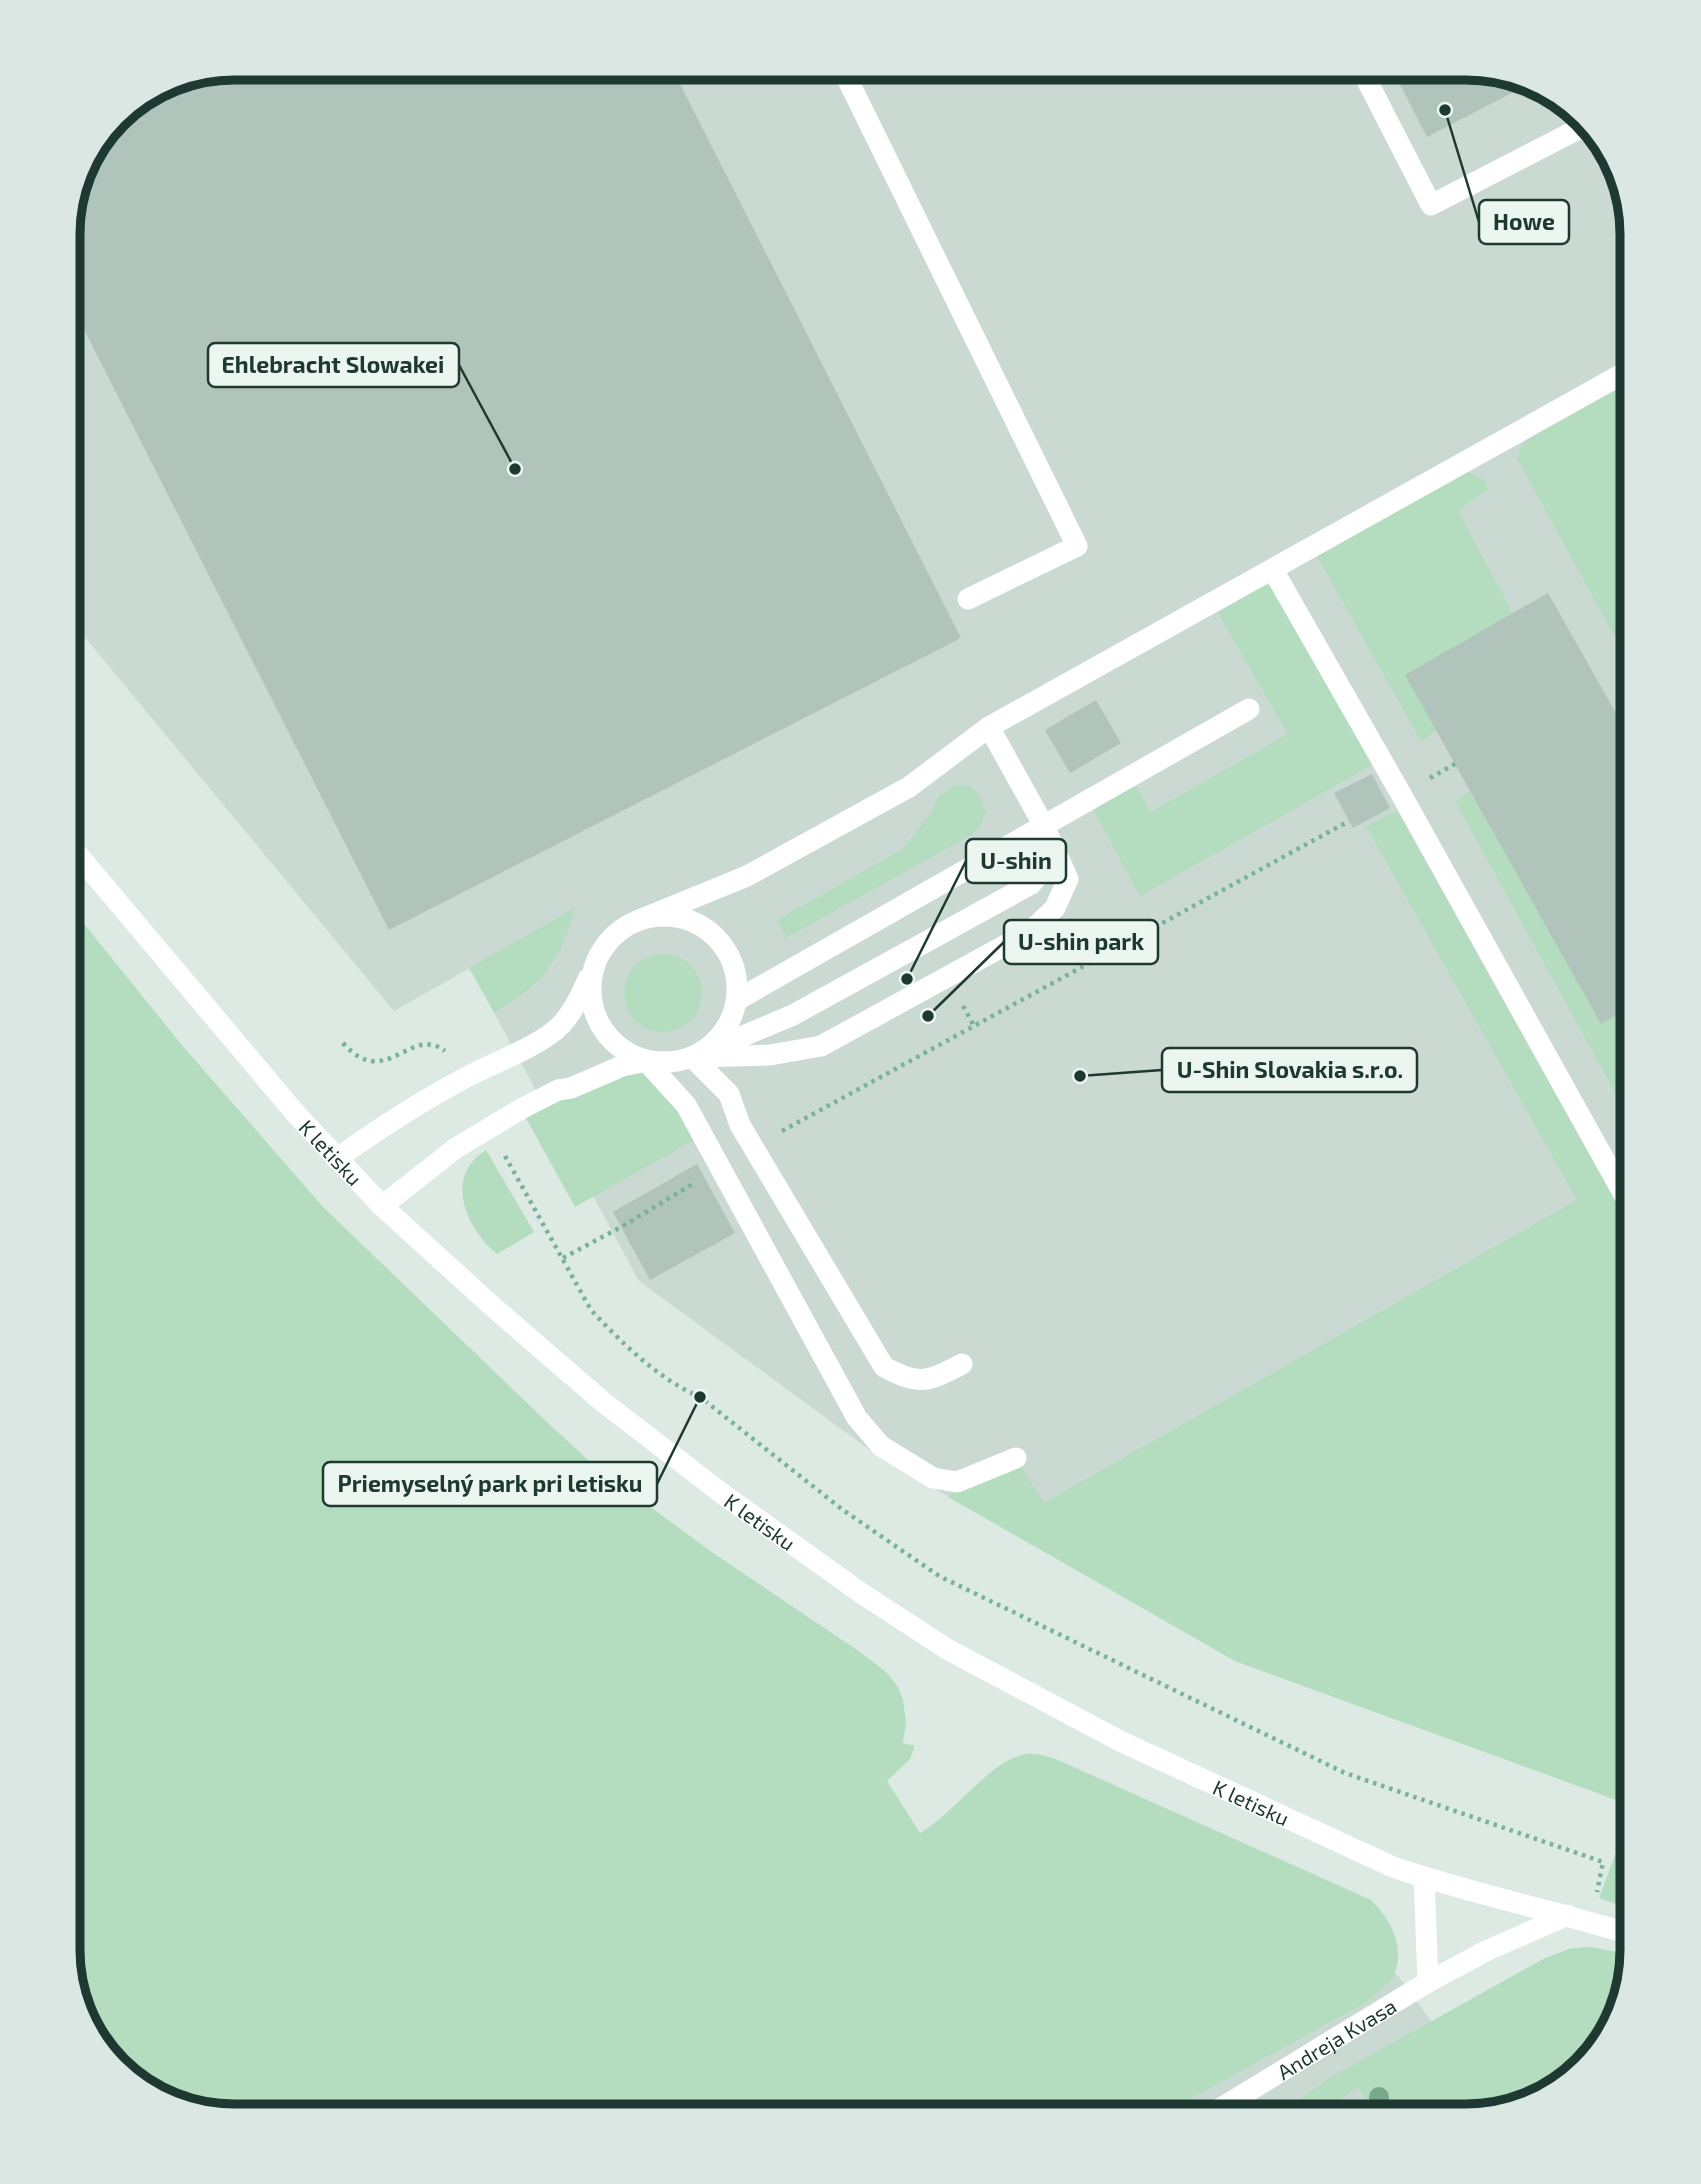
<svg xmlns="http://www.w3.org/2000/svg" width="1701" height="2184" viewBox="0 0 1701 2184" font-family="'Exo 2',sans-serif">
<rect width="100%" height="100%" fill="#dceae3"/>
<g fill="#cad9d2">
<polygon points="235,68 1477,69 1549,90 1605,142 1633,235 1633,1806 1235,1661 878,1456 639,1281 470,968 394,1011 69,618 69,223 85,161 125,110 171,81"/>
<polygon points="1395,1972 1432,2022 1430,2096 1441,2116 1159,2116 1364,2004 1382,1989"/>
</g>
<g fill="#b3ddbe">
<polygon points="1633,380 1633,670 1518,460 1520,448 1526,441"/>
<polygon points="1464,470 1485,480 1488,489 1458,511 1513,614 1405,675 1437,731 1421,741 1316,554"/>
<polygon points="1264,585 1275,588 1374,764 1140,896 1093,809 1135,785 1151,812 1288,734 1218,613"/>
<polygon points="956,785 971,786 980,797 986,813 980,826 971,835 786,938 777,920 903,849 930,814 938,797"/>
<polygon points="1470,791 1601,1024 1633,1006 1633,1113 1628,1116 1455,801"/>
<polygon points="1397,811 1633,1232 1633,1806 1235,1661 948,1497 956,1489 1020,1465 1044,1503 1577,1200 1366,826"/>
<path d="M 68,904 L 181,1044 L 323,1207 L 551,1426 L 597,1468 L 716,1555 L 860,1652 L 886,1672 L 898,1687 L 903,1700 L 906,1722 L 903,1743 L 915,1746 L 910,1759 L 887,1781 L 920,1833 C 954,1814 991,1759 1026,1754 C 1037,1753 1047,1756 1058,1760 L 1371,1900 C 1389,1918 1405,1945 1395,1972 C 1391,1984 1374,1996 1364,2004 L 1159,2116 L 234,2116 L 152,2094 L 96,2042 L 68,1949 Z"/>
<path d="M 575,908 C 561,960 542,986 494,1012 L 469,968 Z"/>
<circle cx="663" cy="993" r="39"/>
<polygon points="646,1061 703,1135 575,1207 521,1109"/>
<path d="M 486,1150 L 534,1232 L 497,1254 C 472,1234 448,1190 473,1161 C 476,1157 482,1153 486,1150 Z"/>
<polygon points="1633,1842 1633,1910 1599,1898 1616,1853"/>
<polygon points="1592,1947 1631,1955 1611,2032 1559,2088 1467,2116 1423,2116 1416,2104 1390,2116 1376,2116 1359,2088 1310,2116 1290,2116 1298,2101 1328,2079 1545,1958 1572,1948"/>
</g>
<g fill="#b1c4bc">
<polygon points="234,68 672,68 961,638 389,930 69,300 69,223 85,161 125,110 171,81"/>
<polygon points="1392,69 1477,69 1529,84 1427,137"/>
<polygon points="1548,593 1617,715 1633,706 1633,1006 1601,1024 1405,675"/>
<polygon points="1096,700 1121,743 1070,773 1045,730"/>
<polygon points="1372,774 1390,808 1353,828 1334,793"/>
<polygon points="697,1164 735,1233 650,1280 613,1212"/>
</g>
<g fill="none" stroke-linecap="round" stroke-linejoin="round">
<g stroke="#7ab09e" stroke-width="4.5" stroke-dasharray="3.5 5" stroke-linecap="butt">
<polyline points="1430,778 1455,764"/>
<polyline points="963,1006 974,1026"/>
<path d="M 343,1043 C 386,1092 410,1024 445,1051"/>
<polyline points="782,1131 1349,821"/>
<path d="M 505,1156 L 591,1310 C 622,1343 658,1379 700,1397 L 843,1510 L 939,1576 L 1345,1773 L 1603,1862 L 1597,1892"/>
<polyline points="563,1258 621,1227 693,1184"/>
</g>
<g stroke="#fff" stroke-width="21">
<polyline points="842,68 1077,546 968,599"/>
<polyline points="1361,69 1431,205 1586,125"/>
<polyline points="1273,570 1401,794 1633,1211"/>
<circle cx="664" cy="989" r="73"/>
<polyline points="637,921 747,876 909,787 989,727 1633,368"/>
<polyline points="737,1000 1249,709"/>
<polyline points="710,1050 793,1015 1031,884 1046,866 1051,842"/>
<polyline points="692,1057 770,1055 821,1046 1031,931 1055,908 1068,879 1044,826 989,727"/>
<path d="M 692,1057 L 729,1094 L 740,1125 L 884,1367 C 920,1386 927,1382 962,1364"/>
<path d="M 336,1159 C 377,1130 418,1103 463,1079 C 490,1064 541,1046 561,1025 C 573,1012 581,996 588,979"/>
<polyline points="382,1206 456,1148 521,1109 558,1090 571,1088 622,1066 646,1061 686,1105 857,1418 881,1446 933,1478 957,1482 1016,1458"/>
<polyline points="1424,1878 1428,1982"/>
<path id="s1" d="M 1208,2116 L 1428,1982 L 1488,1950 L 1568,1915"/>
</g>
<path stroke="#fff" stroke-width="21" id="s2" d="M 68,843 L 296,1114 L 382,1206 L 492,1306 L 603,1402 L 724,1495 L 861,1593 L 947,1649 L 1120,1741 L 1393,1867 C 1471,1894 1553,1910 1633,1935"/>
</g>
<circle fill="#77a98a" cx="1379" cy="2097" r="10"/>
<g text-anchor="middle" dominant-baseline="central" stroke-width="6" stroke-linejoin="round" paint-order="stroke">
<g font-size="21" fill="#1d3932" stroke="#ecf6f1">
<text stroke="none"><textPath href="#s2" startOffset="406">K letisku</textPath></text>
<text stroke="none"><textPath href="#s2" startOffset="973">K letisku</textPath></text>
<text stroke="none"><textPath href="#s2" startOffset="1540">K letisku</textPath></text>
<text stroke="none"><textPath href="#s1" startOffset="150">Andreja Kvasa</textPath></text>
</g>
</g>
<path d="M0 0H1701V2184H0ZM234 80H1466A154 154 0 0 1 1620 234V1950A154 154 0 0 1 1466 2104H234A154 154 0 0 1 80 1950V234A154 154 0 0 1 234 80Z" fill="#dbe7e2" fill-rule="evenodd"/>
<path fill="none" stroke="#1d3932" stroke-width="9" d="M234 80H1466A154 154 0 0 1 1620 234V1950A154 154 0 0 1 1466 2104H234A154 154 0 0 1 80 1950V234A154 154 0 0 1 234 80Z"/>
<path fill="none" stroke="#1d3932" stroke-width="2.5" d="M1445 110L1479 222M515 469L459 365M907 979L966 861M928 1016L1004 942M1080 1076L1162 1070M700 1397L657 1484"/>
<g fill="#1d3932" stroke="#ecf6f1" stroke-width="2.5">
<circle cx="1445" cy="110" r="7"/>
<circle cx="515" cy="469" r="7"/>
<circle cx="907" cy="979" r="7"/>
<circle cx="928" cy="1016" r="7"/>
<circle cx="1080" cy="1076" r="7"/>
<circle cx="700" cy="1397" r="7"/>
</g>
<g fill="#ecf6f1" stroke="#1d3932" stroke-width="2.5">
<rect x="1479" y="200" width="90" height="44" rx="7"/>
<rect x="208" y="343" width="251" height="44" rx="7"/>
<rect x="966" y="839" width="100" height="44" rx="7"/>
<rect x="1004" y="920" width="154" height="44" rx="7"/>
<rect x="1162" y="1048" width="255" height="44" rx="7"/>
<rect x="323" y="1462" width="334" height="44" rx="7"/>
</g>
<g font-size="23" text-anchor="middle" font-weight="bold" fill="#1d3932">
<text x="1524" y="230">Howe</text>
<text x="333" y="373">Ehlebracht Slowakei</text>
<text x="1016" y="869">U-shin</text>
<text x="1081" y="950">U-shin park</text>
<text x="1290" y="1078">U-Shin Slovakia s.r.o.</text>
<text x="490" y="1492">Priemyselný park pri letisku</text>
</g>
</svg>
